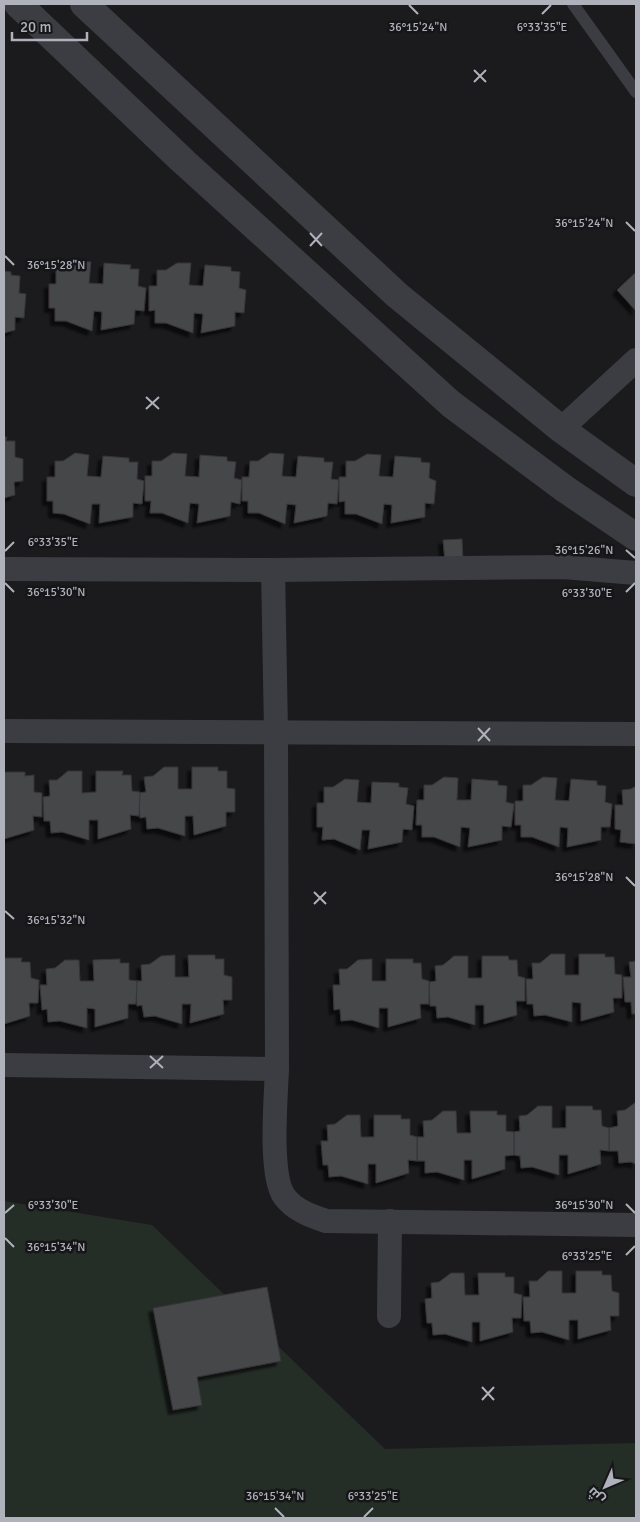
<svg xmlns="http://www.w3.org/2000/svg" width="640" height="1522" viewBox="0 0 640 1522" font-family="Signika,Cairo,sans-serif">
<defs>
<filter id="shadow"><feDropShadow dx="-4.5" dy="4.5" stdDeviation="1" flood-color="#0009"/></filter>
</defs>
<rect width="100%" height="100%" fill="#1b1b1d"/>
<polygon fill="#252d27" points="4,1201 152,1225 385,1449 636,1443 636,1518 4,1518"/>
<g fill="#45464a" stroke="#363539" filter="url(#shadow)">
<polygon points="77,261 91,262 89,283 103,284 104,263 131,265 130,269 139,269 138,286 146,288 144,311 135,310 134,324 101,330 102,312 94,311 92,331 66,321 55,321 55,308 49,308 49,284 56,284 56,268 65,269"/>
<polygon points="177,263 191,263 189,285 203,286 205,265 231,267 231,271 240,272 239,288 246,290 244,313 235,312 235,326 201,333 203,314 194,313 193,333 166,323 155,323 155,310 149,311 149,286 157,286 157,270 166,270"/>
<polygon points="4,271 11,272 11,275 20,276 19,293 26,294 24,318 15,317 15,330 4,333"/>
<polygon points="636,272 636,311 617,290"/>
<polygon points="4,437 7,437 6,441 15,441 15,457 23,459 23,481 14,482 15,495 4,498"/>
<polygon points="75,453 89,455 87,476 101,477 103,456 129,458 129,462 138,462 137,479 144,481 142,504 133,503 133,517 99,523 100,504 92,504 90,524 64,514 53,513 53,501 47,501 47,477 55,477 55,461 63,461"/>
<polygon points="173,453 187,454 185,476 199,477 200,455 227,457 227,461 236,462 234,478 242,480 240,504 231,502 230,516 197,523 199,504 190,503 188,523 162,513 150,513 151,501 145,501 145,476 152,476 152,461 161,461"/>
<polygon points="270,453 284,454 282,476 296,477 298,456 324,458 324,462 333,462 331,479 339,480 337,504 328,503 327,516 294,523 296,505 287,504 285,524 259,513 248,513 248,501 242,501 242,477 249,477 250,461 258,461"/>
<polygon points="367,454 381,455 379,476 393,477 395,456 421,458 421,462 430,463 429,478 436,481 434,504 425,503 425,517 391,523 392,505 384,504 382,524 356,514 345,514 345,501 339,502 339,477 346,477 346,461 355,461"/>
<polygon points="462,539 463,560 445,561 443,540"/>
<polygon points="164,767 178,767 178,789 192,789 192,767 218,767 218,771 227,771 227,788 235,789 235,812 226,812 226,826 194,835 193,816 185,816 185,836 158,828 147,829 146,817 140,818 138,793 146,792 144,777 153,776"/>
<polygon points="68,771 82,771 82,793 96,792 96,771 123,771 122,775 131,775 132,791 140,792 139,816 130,815 131,829 98,839 98,820 89,820 89,840 62,832 51,833 50,821 44,821 43,797 50,796 49,780 57,780"/>
<polygon points="4,772 25,772 25,776 34,775 34,792 42,793 42,817 33,816 34,830 4,839"/>
<polygon points="444,777 458,778 457,800 471,800 472,779 498,781 498,785 507,786 506,802 514,804 511,827 502,826 502,840 468,847 470,828 461,827 460,847 434,837 422,837 422,825 416,825 417,800 424,800 424,785 432,785"/>
<polygon points="543,777 557,778 555,800 569,801 571,779 597,781 597,785 606,786 605,802 612,804 610,827 601,827 601,840 567,847 568,828 560,827 559,847 532,837 521,837 521,825 515,825 515,801 523,801 523,785 531,785"/>
<polygon points="345,779 359,780 357,802 371,803 372,782 399,783 399,787 408,788 406,804 414,806 412,830 403,829 402,842 368,849 370,830 362,830 360,850 334,839 322,840 323,827 317,827 317,803 324,803 324,787 333,787"/>
<polygon points="636,786 636,844 620,842 621,830 615,829 615,805 623,805 622,790 631,789"/>
<polygon points="551,954 565,954 565,975 579,975 579,954 605,954 605,957 614,957 615,974 622,975 622,998 613,998 614,1012 581,1021 581,1003 572,1002 572,1022 545,1015 534,1016 533,1004 527,1004 526,979 533,979 532,963 540,963"/>
<polygon points="175,955 175,977 189,977 188,955 215,955 215,959 224,959 224,975 232,977 232,1000 223,1000 224,1014 190,1023 191,1004 182,1004 182,1024 155,1016 144,1017 142,1005 137,1006 135,981 142,981 141,965 150,964 161,956"/>
<polygon points="454,956 468,956 468,978 482,978 482,956 508,956 509,960 517,960 518,976 525,978 525,1001 516,1001 517,1015 484,1024 484,1005 475,1005 475,1025 448,1017 437,1018 436,1006 430,1006 429,982 436,981 435,966 443,965"/>
<polygon points="4,958 22,958 21,962 30,962 31,978 39,980 38,1003 29,1003 30,1016 4,1024"/>
<polygon points="120,959 120,963 129,963 129,980 137,981 136,1004 128,1004 128,1018 95,1027 95,1009 87,1008 87,1028 60,1021 48,1022 47,1009 42,1010 40,985 47,985 46,969 55,968 65,960 79,960 80,981 94,981 93,960"/>
<polygon points="372,959 372,981 386,981 386,959 413,959 413,963 421,963 422,979 429,981 429,1004 420,1004 421,1018 388,1027 388,1008 379,1008 379,1028 352,1020 341,1021 340,1009 334,1010 333,985 340,985 339,969 347,969 358,960"/>
<polygon points="636,961 636,1014 632,1014 631,1002 625,1002 623,977 631,977 629,962"/>
<polygon points="636,1102 636,1164 631,1162 619,1163 618,1151 609,1151 609,1128 618,1126 617,1111 625,1110"/>
<polygon points="538,1106 552,1106 552,1128 566,1128 566,1106 592,1106 593,1110 601,1110 602,1126 609,1128 609,1151 600,1150 601,1164 568,1174 568,1155 559,1155 559,1175 532,1167 521,1168 520,1156 514,1155 514,1132 520,1131 519,1116 527,1115"/>
<polygon points="443,1111 456,1111 457,1133 471,1133 470,1111 497,1111 497,1115 506,1115 506,1131 514,1132 514,1155 505,1156 505,1169 472,1179 472,1160 464,1160 464,1180 437,1172 425,1173 425,1161 417,1161 417,1137 424,1137 423,1121 432,1120"/>
<polygon points="347,1115 360,1115 361,1137 374,1137 374,1115 401,1115 401,1119 410,1119 410,1135 417,1137 417,1161 408,1160 409,1173 376,1183 376,1164 368,1164 368,1184 341,1176 329,1177 328,1165 323,1165 321,1141 328,1141 327,1125 335,1124"/>
<polygon points="548,1271 562,1271 562,1293 576,1293 576,1271 602,1271 602,1275 611,1275 612,1291 619,1293 619,1316 610,1316 611,1330 578,1339 578,1320 569,1320 569,1340 542,1332 531,1333 530,1321 524,1321 523,1297 530,1297 529,1281 537,1281"/>
<polygon points="451,1273 464,1273 465,1295 479,1295 478,1273 505,1273 505,1277 514,1277 514,1293 522,1295 521,1318 512,1318 513,1332 480,1341 480,1322 472,1322 472,1342 445,1334 433,1335 432,1323 427,1323 425,1299 432,1298 431,1283 439,1282"/>
<polygon points="267,1287 281,1361 197,1377 202,1405 173,1410 153,1308"/>
</g>
<g fill="none" stroke-linecap="round" stroke-linejoin="round">
<polyline stroke="#3c3d42" stroke-width="12" points="573,4 636,92"/>
<g stroke="#3c3d42" stroke-width="24">
<polyline points="561,429 636,360"/>
<polyline points="4,569 273,570 563,567 636,573"/>
<polyline points="4,731 636,734"/>
<polyline points="4,1065 277,1069 276,731 273,570"/>
<path d="M 277,1069 C 276,1097 269,1174 284,1196 C 294,1210 311,1216 326,1221 L 636,1225"/>
<polyline points="389,1316 390,1221"/>
</g>
<g stroke="#3c3d42" stroke-width="28">
<polyline points="18,4 184,162 451,404 565,489 636,537"/>
<polyline points="84,4 397,295 561,429 636,483"/>
</g>
</g>
<path fill="none" stroke="#afb1bb" stroke-width="2" d="M 409,5 L 418,14M 542,14 L 551,5M 474,70 L 486,82M 474,82 L 486,70M 626,222 L 635,231M 310,233 L 322,246M 310,246 L 322,233M 5,256 L 14,265M 146,397 L 159,409M 146,409 L 159,397M 626,550 L 635,558M 5,551 L 14,542M 5,583 L 14,592M 626,592 L 635,583M 478,728 L 490,741M 478,741 L 490,728M 626,877 L 635,886M 314,892 L 326,904M 314,904 L 326,892M 5,911 L 14,919M 150,1056 L 163,1068M 150,1068 L 163,1056M 626,1204 L 635,1213M 5,1213 L 14,1205M 5,1238 L 14,1247M 626,1255 L 635,1246M 482,1387 L 494,1400M 482,1400 L 494,1387M 275,1508 L 284,1517M 364,1517 L 373,1508"/>
<g font-size="12" text-anchor="middle" fill="#afb1bb" stroke="#161618" stroke-width="5" stroke-linejoin="round" paint-order="stroke">
<text x="418" y="31">36°15'24"N</text>
<text x="542" y="31">6°33'35"E</text>
<text x="584" y="227">36°15'24"N</text>
<text x="56" y="269">36°15'28"N</text>
<text x="53" y="546">6°33'35"E</text>
<text x="584" y="554">36°15'26"N</text>
<text x="56" y="596">36°15'30"N</text>
<text x="587" y="597">6°33'30"E</text>
<text x="584" y="881">36°15'28"N</text>
<text x="56" y="924">36°15'32"N</text>
<text x="584" y="1209">36°15'30"N</text>
<text x="53" y="1209">6°33'30"E</text>
<text x="56" y="1251">36°15'34"N</text>
<text x="587" y="1260">6°33'25"E</text>
<text x="275" y="1500">36°15'34"N</text>
<text x="373" y="1500">6°33'25"E</text>
</g>
<rect width="640" height="1522" fill="none" stroke="#afb1bb" stroke-width="10"/>
<g transform="translate(605 1487) rotate(225)" stroke="#161618" stroke-width="4" paint-order="stroke">
<path d="M0-4L9 19L0 12L-9 19Z" fill="#afb1bb"/>
<text y="-8" font-size="14" font-weight="bold" text-anchor="middle" fill="#afb1bb">ش</text>
</g>
<path d="M12 32v8h75v-8" fill="none" stroke="#afb1bb" stroke-width="2.5"/>
<text x="20" y="32" font-size="15" fill="#afb1bb" stroke="#161618" stroke-width="4" paint-order="stroke">20 m</text>
</svg>
